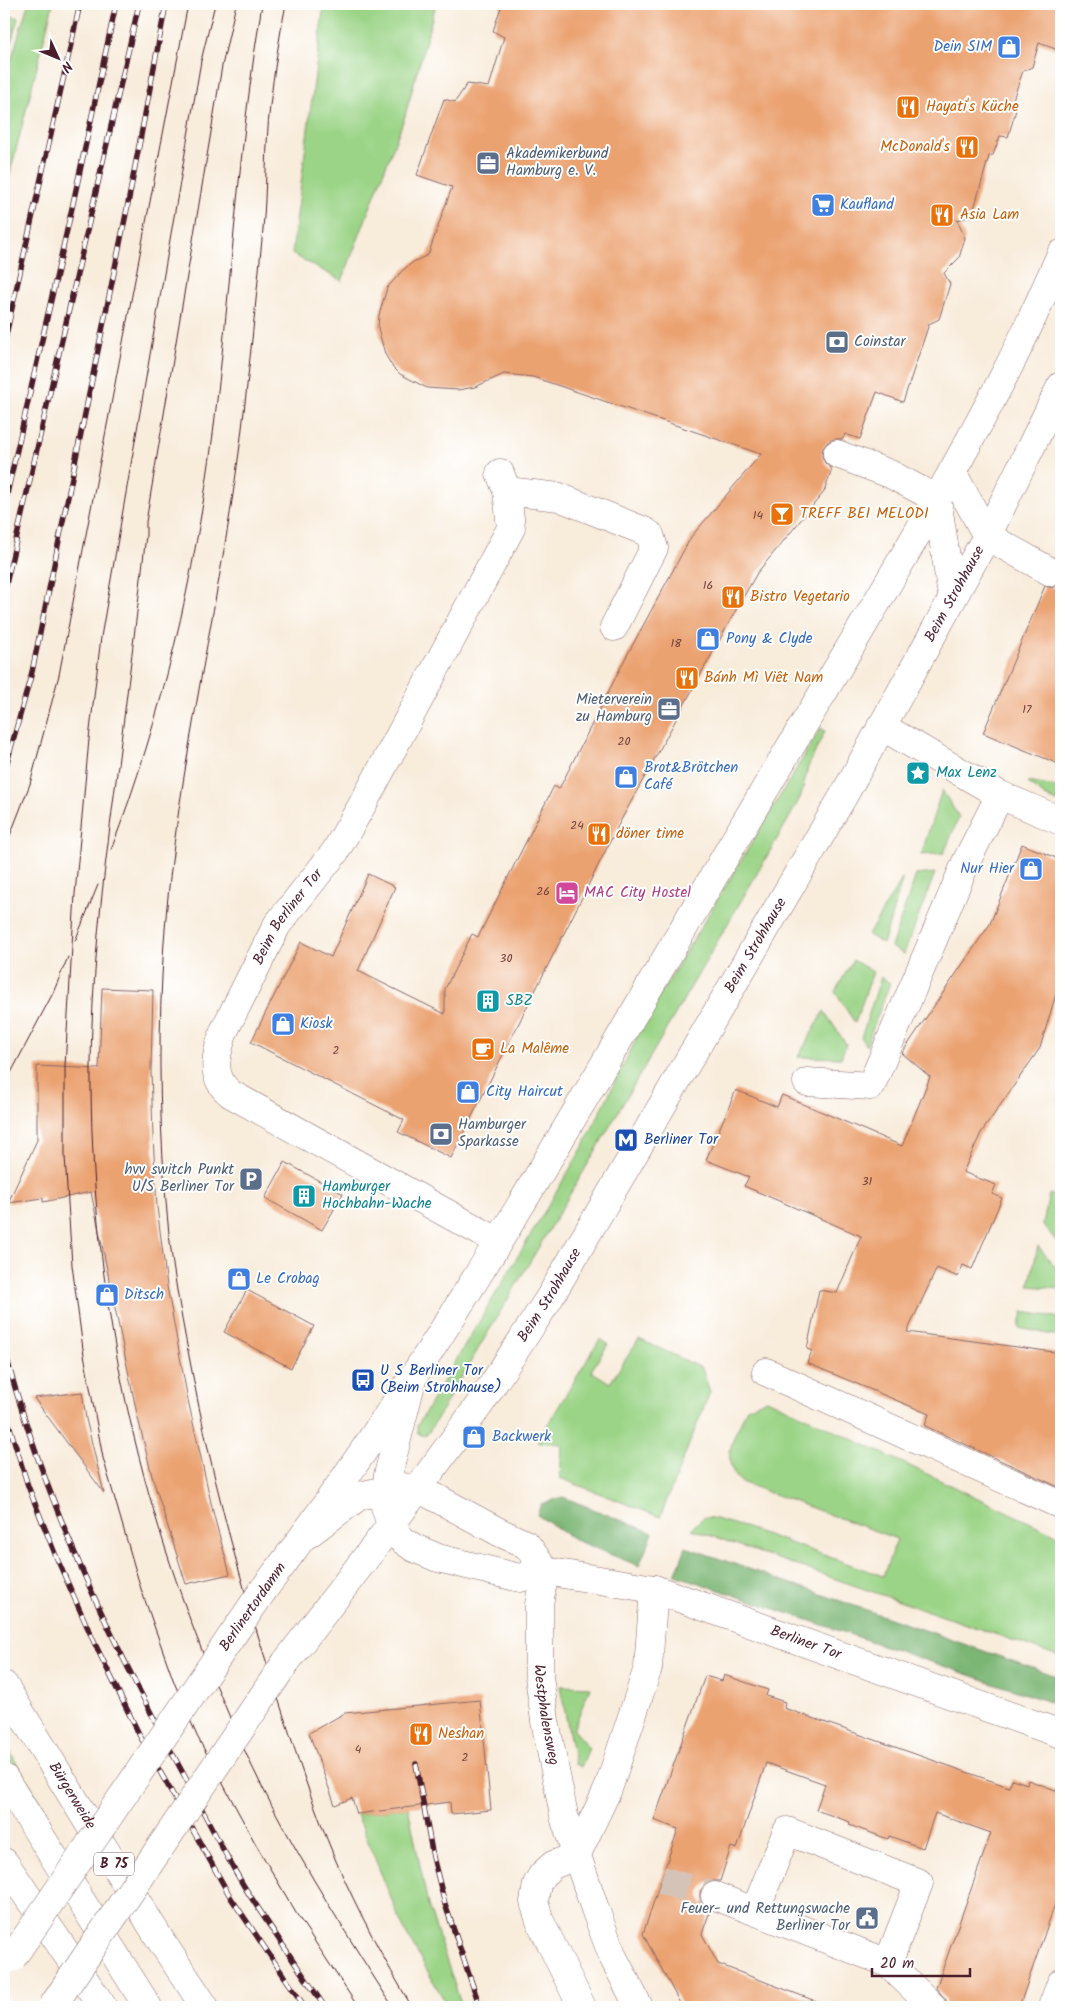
<svg xmlns="http://www.w3.org/2000/svg" width="1065" height="2011" viewBox="0 0 1065 2011" font-family="Kalam,sans-serif">
<rect width="100%" height="100%" fill="#fff"/>
<filter id="ink" filterUnits="userSpaceOnUse"><feTurbulence type="fractalNoise" baseFrequency=".02" numOctaves="2"/><feDisplacementMap in="SourceGraphic" scale="10" xChannelSelector="R" yChannelSelector="G"/><feConvolveMatrix kernelMatrix="1 2 1 2 8 2 1 2 1" color-interpolation-filters="sRGB"/></filter>
<filter id="wash" filterUnits="userSpaceOnUse"><feTurbulence type="fractalNoise" baseFrequency=".0096" numOctaves="4" result="noise"/><feDisplacementMap in="SourceGraphic" scale="20" xChannelSelector="R" yChannelSelector="G"/><feGaussianBlur stdDeviation="1.12" result="paint"/><feColorMatrix in="noise" values="0 0 0 0 0 0 0 0 0 0 0 0 0 0 0 0 0 1.4 0 .05"/><feComposite in="paint" operator="in"/></filter>
<g filter="url(#wash)">
<rect width="100%" height="100%" fill="#f8ecdb"/>
<g fill="#9bd487" stroke="#727a59">
<polygon points="28,4 53,4 4,197 4,84"/>
<polygon points="324,4 436,4 404,119 342,281 292,254"/>
<polygon points="4,13 18,18 4,67"/>
<polygon points="821,728 825,731 808,767 801,796 791,815 585,1169 429,1432 423,1436 418,1433 417,1426 583,1147 649,1013"/>
<polygon points="1028,782 1061,788 1061,804 1045,796 1028,783"/>
<polygon points="942,790 959,817 944,853 921,855"/>
<polygon points="935,873 904,954 891,947 916,875"/>
<polygon points="903,877 883,944 868,935"/>
<polygon points="853,960 873,972 855,1023 835,992"/>
<polygon points="881,977 890,983 866,1046 861,1038"/>
<polygon points="824,1011 846,1044 841,1058 798,1057"/>
<polygon points="1049,1194 1061,1198 1061,1247 1043,1225"/>
<polygon points="1038,1246 1061,1274 1061,1289 1029,1286"/>
<polygon points="1023,1312 1061,1318 1058,1336 1019,1328"/>
<polygon points="600,1339 608,1344 591,1371 610,1383 639,1339 702,1368 710,1392 660,1517 560,1478 562,1444 537,1442"/>
<path d="M 767,1399 L 1061,1537 L 1061,1657 L 691,1529 L 704,1517 L 712,1518 L 747,1528 L 883,1576 L 897,1539 L 741,1482 C 717,1459 737,1433 747,1408 Z"/>
<polygon points="560,1686 590,1687 573,1730 589,1748 581,1767 575,1764"/>
<polygon points="4,1742 45,1810 38,1821 4,1764"/>
<polygon points="408,1807 428,1905 462,2007 448,2007 403,1928 357,1814"/>
</g>
<g fill="#7cb674" stroke="#636a50">
<polygon points="563,1497 653,1533 639,1566 575,1540 537,1515 541,1504"/>
<polygon points="686,1547 1061,1678 1061,1706 675,1575"/>
</g>
<g id="blocks">
<g fill="#eba271">
<polygon points="502,4 1061,4 1061,51 1039,43 1032,67 1023,71 1011,105 1016,110 1008,137 1000,136 993,155 989,156 972,216 957,220 965,238 959,258 944,273 950,284 939,319 929,324 903,402 877,392 860,439 845,434 843,439 834,439 828,442 823,448 822,456 825,463 832,469 824,492 757,573 736,610 621,820 451,1158 398,1132 404,1120 251,1042 301,942 331,957 368,874 395,887 358,971 445,1014 445,989 472,934 478,937 554,786 559,789 625,659 691,537 761,454 533,377 504,374 475,387 458,390 427,388 400,374 392,366 385,354 378,328 379,315 387,288 403,270 413,262 428,255 452,187 417,175 444,99 455,102 467,84 489,87 504,37 493,31"/>
<polygon points="1061,583 1061,765 983,733 1045,586 1052,588"/>
<polygon points="1022,844 1061,860 1061,977 1040,1048 981,1133 963,1172 996,1185 992,1194 1002,1198 972,1269 963,1265 958,1277 937,1268 907,1332 1061,1353 1061,1488 925,1426 929,1414 807,1363 812,1351 807,1349 819,1290 837,1293 861,1236 744,1186 749,1177 706,1160 736,1090 777,1107 782,1095 902,1146 930,1077 902,1053 990,924"/>
<polygon points="102,988 153,990 151,1069 153,1137 157,1207 167,1286 188,1400 214,1516 230,1574 186,1584 152,1476 137,1414 91,1192 43,1202 43,1198 8,1203 37,1140 37,1066 99,1069"/>
<polygon points="285,1162 343,1194 322,1230 265,1198"/>
<polygon points="247,1290 314,1326 291,1368 224,1332"/>
<polygon points="82,1392 86,1419 104,1493 34,1398"/>
<polygon points="724,1675 768,1690 766,1696 785,1702 784,1708 1009,1787 1012,1779 1027,1784 1028,1780 1061,1792 1061,1887 1019,2007 946,2007 946,2000 936,1988 991,1833 935,1813 923,1848 889,1836 888,1839 849,1825 850,1822 816,1810 825,1784 766,1763 737,1849 731,1847 720,1881 712,1881 706,1884 700,1891 700,1898 703,1905 710,1911 702,1934 718,1964 826,2005 826,2007 682,2007 643,1934 678,1829 654,1820 705,1676 722,1681"/>
<polygon points="480,1700 491,1810 451,1814 450,1802 357,1814 352,1798 335,1805 309,1733 345,1713"/>
</g>
</g>
</g>
<g filter="url(#ink)">
<use href="#blocks" fill-opacity="0" stroke="#876769" stroke-width="1"/>
<g fill="none" stroke-linecap="round" stroke-linejoin="round">
<polyline stroke="#d5c3b8" stroke-width="28" stroke-dasharray="28 14" stroke-linecap="butt" points="661,1880 715,1896"/>
<g stroke="#876769" stroke-width="29">
<g id="minor">
<polyline points="837,454 890,474 937,499 952,596"/>
<polyline points="952,472 987,536 1051,572"/>
<polyline points="507,491 559,497 644,531 650,535 654,548 614,627"/>
<polyline points="881,726 1000,795 1061,821"/>
<polyline points="807,1082 871,1086 967,860 1000,795"/>
<path id="s1" d="M 497,1241 L 231,1094 C 209,1077 216,1054 224,1031 L 277,925 L 335,852 L 365,800 L 511,528 L 507,491 L 500,473"/>
<polyline points="766,1372 1061,1505"/>
<path id="s2" d="M 412,1380 L 388,1475 L 385,1507 L 391,1525 L 401,1539 L 414,1548 L 438,1558 L 520,1578 L 545,1571 L 654,1589 L 1061,1734"/>
<polyline points="308,1534 359,1496 400,1487 418,1488 499,1532 527,1545 545,1571"/>
<path id="s3" d="M 545,1571 L 539,1604 L 539,1676 L 545,1721 L 565,1820 L 595,1909 L 613,1957 L 639,2007"/>
<polyline points="4,1778 148,2007"/>
<polyline points="576,1856 608,1789 648,1668 654,1589"/>
<polyline points="576,1856 553,1865 542,1875 537,1884 534,1902 540,1921 582,2007"/>
<polyline points="715,1896 888,1963 931,2005"/>
<polyline points="755,1911 787,1831 919,1883 888,1963"/>
<polyline points="1052,2007 1061,1983"/>
</g>
</g>
<g stroke="#876769" stroke-width="29">
<g id="major">
<path d="M 264,1589 C 436,1363 575,1114 718,869 C 815,702 920,539 1008,368 C 1027,331 1044,292 1061,254"/>
<path id="s4" d="M 286,1662 L 391,1525 L 480,1404 L 550,1297 L 844,795 L 987,536 L 1061,386"/>
<path id="s5" d="M 4,1685 L 161,1941 L 205,2007"/>
<polyline points="4,1862 103,2007"/>
</g>
</g>
<use href="#minor" stroke="#fff" stroke-width="28"/>
<use href="#major" stroke="#fff" stroke-width="28"/>
<g stroke="#4a1f2b" stroke-width="1">
<polyline points="215,4 201,61 101,637 89,739 75,894 65,1067 65,1156 72,1265 83,1349 103,1458 141,1589 174,1682 197,1736 254,1841 296,1913 358,2007"/>
<path d="M 236,4 L 222,66 L 146,522 L 146,535 C 137,615 127,694 117,773 C 103,878 90,983 91,1089 C 93,1290 133,1482 209,1668 C 228,1713 247,1759 270,1802 C 307,1872 350,1940 393,2007"/>
<path d="M 286,4 C 279,37 274,72 270,106 C 265,147 267,188 263,229 C 256,301 249,373 240,445 C 217,622 170,797 162,976 C 158,1055 160,1135 167,1213 C 171,1261 180,1309 189,1356 C 210,1470 238,1575 274,1686 C 293,1744 312,1804 336,1861 C 358,1911 384,1960 412,2007"/>
<path d="M 111,850 C 162,717 195,576 213,434 C 231,291 238,146 262,4"/>
<polyline points="4,851 30,784 59,675 188,4"/>
<polyline points="75,941 98,885"/>
<polyline points="4,1086 53,993 68,957"/>
</g>
<g stroke="#4a1f2b" stroke-width="5.5">
<g id="rail">
<polyline points="4,344 80,4"/>
<polyline points="4,507 72,208 116,4"/>
<polyline points="4,593 139,4"/>
<polyline points="4,773 32,672 126,214 166,4"/>
<path d="M 4,1348 C 44,1501 109,1637 184,1775 C 205,1814 224,1854 247,1891 C 272,1930 299,1969 325,2007"/>
<polyline points="4,1408 28,1486 58,1561 94,1642 140,1736 231,1898 305,2007"/>
<polyline points="416,1764 433,1857 445,1904 480,2007"/>
</g>
</g>
<use href="#rail" stroke="#fff" stroke-width="4" stroke-dasharray="11" stroke-linecap="butt"/>
<g stroke="#876769" stroke-width="29" stroke-linecap="butt">
<g id="major-bridge">
<polyline points="12,1958 264,1589"/>
<polyline points="52,2007 286,1662"/>
</g>
</g>
<use href="#major-bridge" stroke="#fff" stroke-width="28"/>
</g>
</g>
<defs>
<g id="shop-square" transform="scale(1.25)"><rect x="-9" y="-9" width="18" height="18" rx="4" fill="#3f7fe0" stroke="#fff"/><path d="M-5-2.5h2.3a2.7 3.5 0 0 1 5.4 0H5L5.5 6h-11ZM-1.5-2.5h3a1.5 2.3 0 0 0-3 0Z" fill="#fff"/></g>
<g id="restaurant-square" transform="scale(1.25)"><rect x="-9" y="-9" width="18" height="18" rx="4" fill="#e8710a" stroke="#fff"/><path d="M-5-6h1v4h1v-4h1v4h1v-4h1v5L-1.5 .5V6h-2V.5L-5-1ZM5-6V6H3V1.5H1.5Q1.5-4 5-6Z" fill="#fff"/></g>
<g id="office-square" transform="scale(1.25)"><rect x="-9" y="-9" width="18" height="18" rx="4" fill="#5c6f8a" stroke="#fff"/><path d="M-6-3h4V-5.5h4V-3h4V5H-6ZM-1-4.5V-3h2v-1.5ZM-6 0V1H6V0Z" fill="#fff"/></g>
<g id="supermarket-square" transform="scale(1.25)"><rect x="-9" y="-9" width="18" height="18" rx="4" fill="#3f7fe0" stroke="#fff"/><path d="M-6-5.5h2.5l.6 2H6L4.5 2H-2.5L-4.4-4H-6ZM-1.5 3.2a1.3 1.3 0 1 0 .1 0ZM3 3.2a1.3 1.3 0 1 0 .1 0Z" fill="#fff"/></g>
<g id="bank-square" transform="scale(1.25)"><rect x="-9" y="-9" width="18" height="18" rx="4" fill="#5c6f8a" stroke="#fff"/><path d="M-6-4H6V4H-6ZM0-2.3a2.3 2.3 0 1 0 0 4.6a2.3 2.3 0 1 0 0-4.6Z" fill="#fff"/></g>
<g id="bar-square" transform="scale(1.25)"><rect x="-9" y="-9" width="18" height="18" rx="4" fill="#e8710a" stroke="#fff"/><path d="M-6-5H6L.8 .8V4.5H3.5V6h-7V4.5H-.8V.8Z" fill="#fff"/></g>
<g id="sight-square" transform="scale(1.25)"><rect x="-9" y="-9" width="18" height="18" rx="4" fill="#0f9aa8" stroke="#fff"/><path d="M0-6L1.8-2.2L6-1.7L2.9 1.2L3.7 5.4L0 3.3L-3.7 5.4L-2.9 1.2L-6-1.7L-1.8-2.2Z" fill="#fff"/></g>
<g id="hotel-square" transform="scale(1.25)"><rect x="-9" y="-9" width="18" height="18" rx="4" fill="#d1479c" stroke="#fff"/><path d="M-6-4.5h1.5V1H6V5H4.5V3h-9V5H-6ZM-4 0a1.8 1.8 0 1 1 3.6 0ZM.5 0V-2.5h3Q6-2.5 6 0Z" fill="#fff"/></g>
<g id="building-square" transform="scale(1.25)"><rect x="-9" y="-9" width="18" height="18" rx="4" fill="#0f9aa8" stroke="#fff"/><path d="M-4-6H4V6H1V3H-1V6H-4ZM-2.5-4.3h1.7v1.8h-1.7ZM.8-4.3h1.7v1.8H.8ZM-2.5-1h1.7V.8h-1.7ZM.8-1h1.7V.8H.8Z" fill="#fff"/></g>
<g id="cafe-square" transform="scale(1.25)"><rect x="-9" y="-9" width="18" height="18" rx="4" fill="#e8710a" stroke="#fff"/><path d="M-5.5-4.5H6V0H3Q3 3.5 0 3.5H-2.5Q-5.5 3.5-5.5 0ZM3-3.2v2h1.7v-2ZM-6 4.5H4V6H-6Z" fill="#fff"/></g>
<g id="metro-square" transform="scale(1.25)"><rect x="-9" y="-9" width="18" height="18" rx="4" fill="#1a4fb4" stroke="#fff"/><path d="M-5.5 5V-5H-3L0 0L3-5H5.5V5H3V-.5L0 4L-3-.5V5Z" fill="#fff"/></g>
<g id="parking-square" transform="scale(1.25)"><rect x="-9" y="-9" width="18" height="18" rx="4" fill="#5c6f8a" stroke="#fff"/><path d="M-3.5-5.5H1a3.5 3.5 0 0 1 0 7H-1V5.5H-3.5ZM-1-3.4V-.6H.8a1.4 1.4 0 0 0 0-2.8Z" fill="#fff"/></g>
<g id="bus-square" transform="scale(1.25)"><rect x="-9" y="-9" width="18" height="18" rx="4" fill="#1a4fb4" stroke="#fff"/><path d="M-5-6H5V4H4V6H2V4H-2V6H-4V4H-5ZM-3.5-4V0h7V-4ZM-3.5 1.2v1.5H-2V1.2ZM2 1.2v1.5H3.5V1.2Z" fill="#fff"/></g>
<g id="civic-square" transform="scale(1.25)"><rect x="-9" y="-9" width="18" height="18" rx="4" fill="#5c6f8a" stroke="#fff"/><path d="M-.6-6.5H3V-4.5H.6V-3L4-1V1h2V6H-6V1h2V-1L-.6-3ZM-1.2 2.5V6h2.4V2.5Z" fill="#fff"/></g>
</defs>
<g fill-rule="evenodd">
<use href="#shop-square" x="1009" y="47"/>
<use href="#restaurant-square" x="908" y="107"/>
<use href="#restaurant-square" x="967" y="147"/>
<use href="#office-square" x="488" y="163"/>
<use href="#supermarket-square" x="823" y="205"/>
<use href="#restaurant-square" x="942" y="215"/>
<use href="#bank-square" x="837" y="342"/>
<use href="#bar-square" x="782" y="514"/>
<use href="#restaurant-square" x="733" y="597"/>
<use href="#shop-square" x="708" y="639"/>
<use href="#restaurant-square" x="687" y="678"/>
<use href="#office-square" x="669" y="709"/>
<use href="#sight-square" x="918" y="773"/>
<use href="#shop-square" x="626" y="777"/>
<use href="#restaurant-square" x="599" y="834"/>
<use href="#shop-square" x="1031" y="869"/>
<use href="#hotel-square" x="567" y="893"/>
<use href="#building-square" x="488" y="1001"/>
<use href="#shop-square" x="283" y="1024"/>
<use href="#cafe-square" x="483" y="1049"/>
<use href="#shop-square" x="468" y="1092"/>
<use href="#bank-square" x="441" y="1134"/>
<use href="#metro-square" x="626" y="1140"/>
<use href="#parking-square" x="251" y="1179"/>
<use href="#building-square" x="304" y="1196"/>
<use href="#shop-square" x="239" y="1279"/>
<use href="#shop-square" x="107" y="1295"/>
<use href="#bus-square" x="363" y="1380"/>
<use href="#shop-square" x="474" y="1437"/>
<use href="#restaurant-square" x="421" y="1734"/>
<use href="#civic-square" x="867" y="1918"/>
</g>
<g text-anchor="middle" dominant-baseline="central" stroke-width="4" stroke-linejoin="round" paint-order="stroke">
<g font-size="12" fill="#72403c">
<text x="758" y="515">14</text>
<text x="708" y="585">16</text>
<text x="676" y="643">18</text>
<text x="1027" y="709">17</text>
<text x="624" y="741">20</text>
<text x="577" y="825">24</text>
<text x="543" y="891">26</text>
<text x="506" y="958">30</text>
<text x="336" y="1050">2</text>
<text x="867" y="1181">31</text>
<text x="358" y="1749">4</text>
<text x="465" y="1757">2</text>
</g>
<rect fill="#fff" stroke="#80626b" stroke-width="1" x="94" y="1852.5" width="40" height="23" rx="4"/>
<g font-size="14" font-weight="bold" fill="#4a1f2b">
<text x="114" y="1864">B 75</text>
</g>
<g font-size="15" fill="#366cbe" stroke="#fff" text-anchor="start">
<text x="992" y="47" text-anchor="end">Dein SIM</text>
<text x="840" y="205">Kaufland</text>
<text x="726" y="639">Pony &amp; Clyde</text>
<text x="644" y="768">Brot&amp;Brötchen<tspan x="644" dy="17">Café</tspan></text>
<text x="1014" y="869" text-anchor="end">Nur Hier</text>
<text x="300" y="1024">Kiosk</text>
<text x="486" y="1092">City Haircut</text>
<text x="256" y="1279">Le Crobag</text>
<text x="124" y="1295">Ditsch</text>
<text x="492" y="1437">Backwerk</text>
</g>
<g font-size="15" fill="#c56008" stroke="#fff" text-anchor="start">
<text x="926" y="107">Hayati's Küche</text>
<text x="950" y="147" text-anchor="end">McDonald's</text>
<text x="960" y="215">Asia Lam</text>
<text x="800" y="514">TREFF BEI MELODI</text>
<text x="750" y="597">Bistro Vegetario</text>
<text x="704" y="678">Bánh Mì Viêt Nam</text>
<text x="616" y="834">döner time</text>
<text x="500" y="1049">La Malême</text>
<text x="438" y="1734">Neshan</text>
</g>
<g font-size="15" fill="#4e5e75" stroke="#fff" text-anchor="start">
<text x="506" y="154">Akademikerbund<tspan x="506" dy="17">Hamburg e. V.</tspan></text>
<text x="854" y="342">Coinstar</text>
<text x="652" y="700" text-anchor="end">Mieterverein<tspan x="652" dy="17">zu Hamburg</tspan></text>
<text x="458" y="1125">Hamburger<tspan x="458" dy="17">Sparkasse</tspan></text>
<text x="234" y="1170" text-anchor="end">hvv switch Punkt<tspan x="234" dy="17">U/S Berliner Tor</tspan></text>
<text x="850" y="1909" text-anchor="end">Feuer- und Rettungswache<tspan x="850" dy="17">Berliner Tor</tspan></text>
</g>
<g font-size="15" fill="#4a1f2b" stroke="#fff">
<text stroke="none"><textPath href="#s4" startOffset="1262">Beim Strohhause</textPath></text>
<text stroke="none"><textPath href="#s1" startOffset="504">Beim Berliner Tor</textPath></text>
<text stroke="none"><textPath href="#s4" startOffset="858">Beim Strohhause</textPath></text>
<text stroke="none"><textPath href="#s4" startOffset="452">Beim Strohhause</textPath></text>
<text transform="translate(253 1607) rotate(-55)">Berlinertordamm</text>
<text stroke="none"><textPath href="#s2" startOffset="590">Berliner Tor</textPath></text>
<text stroke="none"><textPath href="#s3" startOffset="145">Westphalensweg</textPath></text>
<text stroke="none"><textPath href="#s5" startOffset="130">Bürgerweide</textPath></text>
</g>
<g font-size="15" fill="#0d838f" stroke="#fff" text-anchor="start">
<text x="936" y="773">Max Lenz</text>
<text x="506" y="1001">SBZ</text>
<text x="322" y="1187">Hamburger<tspan x="322" dy="17">Hochbahn-Wache</tspan></text>
</g>
<g font-size="15" fill="#b23c85" stroke="#fff" text-anchor="start">
<text x="584" y="893">MAC City Hostel</text>
</g>
<g font-size="15" fill="#164399" stroke="#fff" text-anchor="start">
<text x="644" y="1140">Berliner Tor</text>
<text x="380" y="1371">U S Berliner Tor<tspan x="380" dy="17">(Beim Strohhause)</tspan></text>
</g>
</g>
<rect width="1065" height="2011" fill="none" stroke="#fff" stroke-width="20"/>
<g transform="translate(58 58) rotate(134)" stroke="#ffffff" stroke-width="4" paint-order="stroke">
<path d="M0-4L9 19L0 12L-9 19Z" fill="#4a1f2b"/>
<text y="-8" font-size="14" font-weight="bold" text-anchor="middle" fill="#4a1f2b">N</text>
</g>
<path d="M872 1968v8h98v-8" fill="none" stroke="#4a1f2b" stroke-width="2.5"/>
<text x="880" y="1968" font-size="15" fill="#4a1f2b" stroke="#ffffff" stroke-width="4" paint-order="stroke">20 m</text>
</svg>
